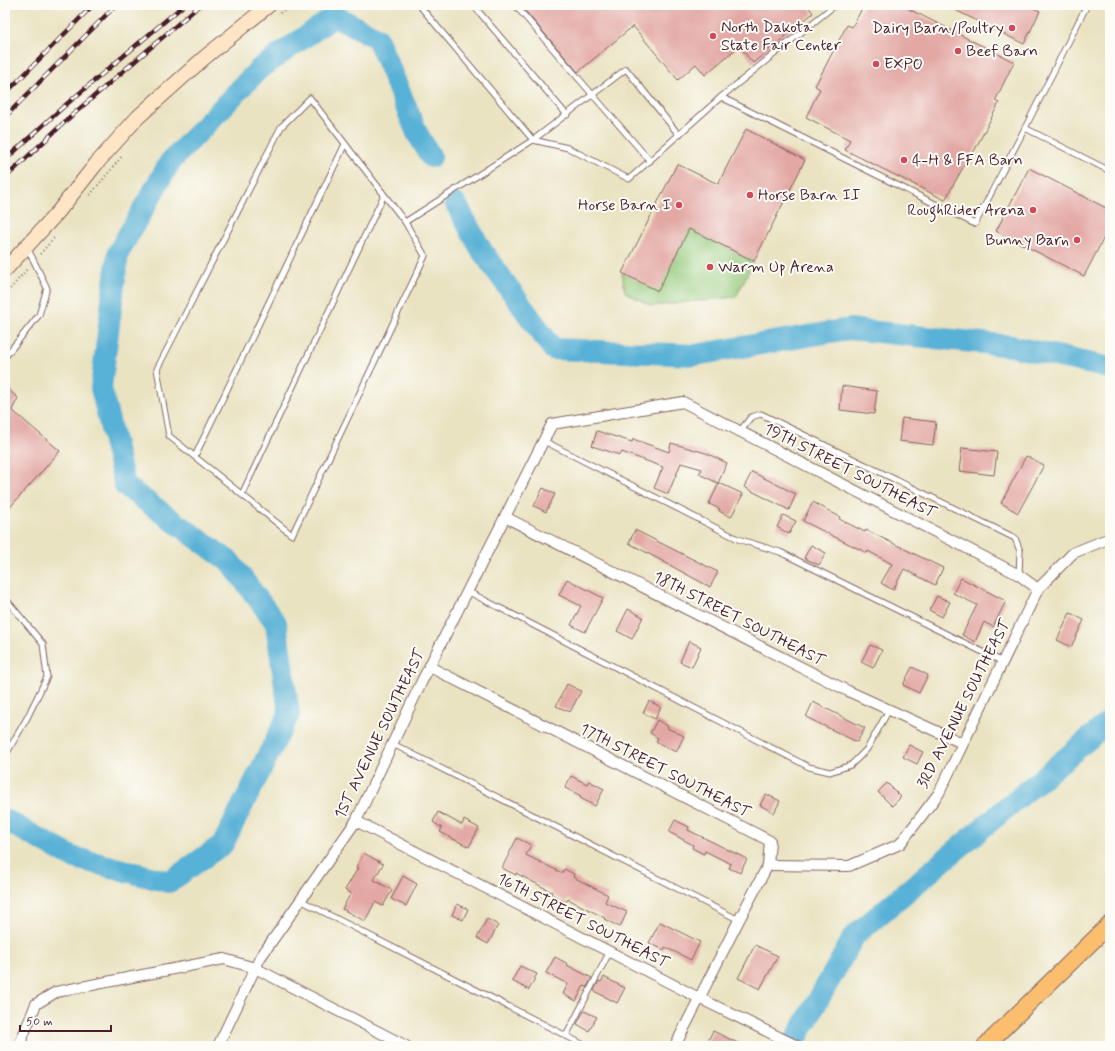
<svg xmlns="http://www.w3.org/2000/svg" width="1115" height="1051" font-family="Mynerve,sans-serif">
	<rect width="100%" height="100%" fill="#fdfcf7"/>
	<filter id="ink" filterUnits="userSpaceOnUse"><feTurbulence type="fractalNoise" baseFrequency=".025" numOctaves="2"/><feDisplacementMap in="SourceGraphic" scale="8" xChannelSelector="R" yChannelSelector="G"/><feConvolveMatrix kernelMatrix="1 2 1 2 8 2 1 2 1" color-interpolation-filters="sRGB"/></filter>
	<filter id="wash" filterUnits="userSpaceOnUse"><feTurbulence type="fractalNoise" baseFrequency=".012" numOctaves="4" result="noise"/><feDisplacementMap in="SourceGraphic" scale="16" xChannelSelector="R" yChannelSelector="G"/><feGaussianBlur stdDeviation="0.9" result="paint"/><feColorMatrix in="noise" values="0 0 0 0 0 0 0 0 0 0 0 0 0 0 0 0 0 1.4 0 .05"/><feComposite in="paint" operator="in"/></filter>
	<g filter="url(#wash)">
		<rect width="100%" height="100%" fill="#eae3c2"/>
		<!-- green -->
		<path fill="#94ca7d" stroke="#6f7454" d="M689,228L754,261L736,297L651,306L625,292L622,273Z"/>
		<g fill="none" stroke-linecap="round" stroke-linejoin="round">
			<!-- river -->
			<g stroke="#59b1d6" stroke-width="22">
				<path d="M456,204L482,251L553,349L695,355L849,329L1011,346L1110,368"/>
				<path d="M5,820L72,857L169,882L223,844L289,714L276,623L230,562L125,486L101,388L118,253L170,162L259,69L335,16L377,38L417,133L431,157"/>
				<path d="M792,1046L855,935L1110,721"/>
			</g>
		</g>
		<g id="blocks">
			<!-- building -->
			<g fill="#e3a8a4">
				<path d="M520,5H807L813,13L753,63L739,46L705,75L696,64L678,80L633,26L578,72Z"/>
				<path d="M864,5H901L1014,62L995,101L999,103L968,163L966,162L945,200L845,150L850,140L806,117L820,89L815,86L847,25L852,27Z"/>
				<path d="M945,5H1027L1040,11L1024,44Z"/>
				<path d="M746,129L805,160L754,261L689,229L658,291L622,273L677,164L718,184Z"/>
				<path d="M1029,168L1110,210V226L1084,276L996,231Z"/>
				<path d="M5,386L18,398L12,410L60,451L5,513Z"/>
				<path d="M842,386L877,391L874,414L840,410Z"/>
				<path d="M902,418L936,422L933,445L899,441Z"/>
				<path d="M597,431L632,442L633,439L669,452L671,443L706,453L727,463L718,483L699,474L702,469L681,463L668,494L654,488L663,467L622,452L620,455L592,446Z"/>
				<path d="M962,448L997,452L994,475L959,471Z"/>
				<path d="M1026,456L1044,465L1018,513L1001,503Z"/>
				<path d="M752,472L796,494L789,510L744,487Z"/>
				<path d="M719,483L743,494L731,517L719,511L720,509L709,504Z"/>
				<path d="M543,488L555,494L546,512L534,506Z"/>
				<path d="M813,502L840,517L839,519L865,532L866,530L943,568L935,585L904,569L893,590L881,583L892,564L868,551L867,553L803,521Z"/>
				<path d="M783,515L796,521L789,534L777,527Z"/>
				<path d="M635,530L718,572L710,587L629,543Z"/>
				<path d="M811,545L826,553L819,565L804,558Z"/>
				<path d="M961,578L1006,601L993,627L984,622L975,642L962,635L977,605L953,593Z"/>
				<path d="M567,579L603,598L585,632L571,625L581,606L559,595Z"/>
				<path d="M937,596L950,602L942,617L929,610Z"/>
				<path d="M628,609L643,617L632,639L617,631Z"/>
				<path d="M1070,613L1084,620L1071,647L1057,640Z"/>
				<path d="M689,641L701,647L692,667L680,662Z"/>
				<path d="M870,645L882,650L873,668L861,662Z"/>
				<path d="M912,667L928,675L919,693L903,685Z"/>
				<path d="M567,684L581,691L570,712L556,706Z"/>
				<path d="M649,701L661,707L655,719L643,713Z"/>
				<path d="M813,702L865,728L857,742L806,717Z"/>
				<path d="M657,720L668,726L667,728L684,736L676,752L656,742L658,738L650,733Z"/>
				<path d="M909,745L923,752L917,764L903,757Z"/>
				<path d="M571,776L587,784L589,781L604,789L595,806L580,798L581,796L565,788Z"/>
				<path d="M887,783L901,797L892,806L878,792Z"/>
				<path d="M766,794L780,801L774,813L760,805Z"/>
				<path d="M438,812L462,825L464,820L479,828L469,847L440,832L442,828L433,822Z"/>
				<path d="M675,820L689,827L688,830L747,859L740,873L729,868L731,864L705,851L704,854L692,848L693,845L669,832Z"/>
				<path d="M517,838L531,845L526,855L562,873L564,869L574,874L573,877L608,895L605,902L627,912L620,927L604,919L605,918L568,899L566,902L551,894L552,892L516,873V875L502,868Z"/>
				<path d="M364,853L383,864L374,880L392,890L383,906L375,902L365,921L342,909L351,893L345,890L358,868L356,867Z"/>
				<path d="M403,876L417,884L406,906L391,899Z"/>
				<path d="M457,904L468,909L463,920L452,915Z"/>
				<path d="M487,919L498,925L488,944L477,938Z"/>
				<path d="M660,922L700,942L691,960L665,947L664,950L649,943Z"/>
				<path d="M755,945L778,956L760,989L738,978Z"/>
				<path d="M555,957L568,964L567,965L592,978L587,987L584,986L576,1001L563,994L568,984L546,973Z"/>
				<path d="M520,966L537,974L529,990L512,981Z"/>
				<path d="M604,977L625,988L617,1003L594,991L599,981L601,982Z"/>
				<path d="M584,1011L597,1017L589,1031L577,1024Z"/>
				<path d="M713,1031L744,1046H705Z"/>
			</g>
		</g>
	</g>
	<g filter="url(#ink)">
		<use href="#blocks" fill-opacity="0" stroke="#826460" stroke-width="1"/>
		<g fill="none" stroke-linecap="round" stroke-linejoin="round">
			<!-- lane casing -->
			<g stroke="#826460" stroke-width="7">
				<g id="lane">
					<path d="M419,5L533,140L568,148L629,179L721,97"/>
					<path d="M473,5L567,115"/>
					<path d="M515,5L650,161"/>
					<path d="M835,5L721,97L975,224L1025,128"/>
					<path d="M1087,5L1025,128L1110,171"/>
					<path d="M405,222L425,256L292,535L169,436L157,369L281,127L310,98L405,222L533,140L626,69L679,135"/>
					<path d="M5,357L39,315L47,288L27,247"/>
					<path d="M740,431L751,417L761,414L1015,538L1020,551L1019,575"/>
					<path d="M544,441L738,539L780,552L1003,662"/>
					<path d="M195,456L345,144"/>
					<path d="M242,494L384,195"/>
					<path d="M467,591L809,767L830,772L851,765L867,749L889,710"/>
					<path d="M5,598L43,644L47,677L27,718L5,756"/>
					<path d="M393,744L739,920"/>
					<path d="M300,900L586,1046"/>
					<path d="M566,1036L610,951"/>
				</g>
			</g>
			<!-- street casing -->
			<g stroke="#826460" stroke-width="12">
				<g id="street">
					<path d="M505,517L848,691L962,743"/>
					<path d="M430,667L770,841L768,865L739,920L675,1046"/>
					<path d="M356,821L699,998L797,1046"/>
					<path d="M768,865L849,866L900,844L939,793L1038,589L1073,553L1110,538"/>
					<path d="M19,1046L36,1004L56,992L224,959L255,968L406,1046"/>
					<path d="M218,1046L260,958L356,821L421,683L552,424L683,402L1019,575L1038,589"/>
				</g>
			</g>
			<!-- secondary casing -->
			<g stroke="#826460" stroke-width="16">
				<path id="secondary" d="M5,270L58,212L96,164L138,117L204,58L269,5"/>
			</g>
			<!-- primary casing -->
			<g stroke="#826460" stroke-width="18">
				<path id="primary" d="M985,1046L1110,924"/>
			</g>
			<!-- path -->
			<g stroke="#826460" stroke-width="2" stroke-dasharray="1 3" stroke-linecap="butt">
				<path d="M280,13L292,5"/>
				<path d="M90,195L123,155"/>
				<path d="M40,254L54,238"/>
				<path d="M5,295L28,268"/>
			</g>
			<!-- lane -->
			<use href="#lane" stroke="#fff" stroke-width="5"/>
			<!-- street -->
			<use href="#street" stroke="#fff" stroke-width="10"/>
			<!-- secondary -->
			<use href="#secondary" stroke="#fde5c5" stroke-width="14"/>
			<!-- primary -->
			<use href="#primary" stroke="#fbbd6e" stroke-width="16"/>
			<!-- rail casing -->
			<g stroke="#4a1f2b" stroke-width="4.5">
				<g id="rail">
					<path d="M5,94L93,5"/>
					<path d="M5,117L116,5"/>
					<path d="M5,160L62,108L184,5"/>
					<path d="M5,178L70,117L200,5"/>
				</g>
			</g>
			<!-- rail -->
			<use href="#rail" stroke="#fdfcf7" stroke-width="3" stroke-dasharray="9" stroke-linecap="butt"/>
		</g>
	</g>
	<!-- markers -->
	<g fill="#d1495b" stroke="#fdfcf7" stroke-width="1.5">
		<circle cx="1012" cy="28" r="4"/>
		<circle cx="713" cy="36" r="4"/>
		<circle cx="958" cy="51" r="4"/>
		<circle cx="876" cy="64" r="4"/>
		<circle cx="904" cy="160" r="4"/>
		<circle cx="750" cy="195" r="4"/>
		<circle cx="679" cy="205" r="4"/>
		<circle cx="1033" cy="210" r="4"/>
		<circle cx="1077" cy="240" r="4"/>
		<circle cx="710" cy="267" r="4"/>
	</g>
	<g text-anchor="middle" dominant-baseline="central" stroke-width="4" stroke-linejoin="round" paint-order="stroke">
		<!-- poi labels -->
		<g font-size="16" fill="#4a1f2b" stroke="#fdfcf7" text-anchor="start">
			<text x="721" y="27">North Dakota<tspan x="721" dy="18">State Fair Center</tspan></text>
			<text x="1004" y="28" text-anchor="end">Dairy Barn/Poultry</text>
			<text x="966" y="51">Beef Barn</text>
			<text x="884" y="64">EXPO</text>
			<text x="912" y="160">4-H &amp; FFA Barn</text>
			<text x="758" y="195">Horse Barn II</text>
			<text x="671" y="205" text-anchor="end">Horse Barn I</text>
			<text x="1025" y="210" text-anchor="end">RoughRider Arena</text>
			<text x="1069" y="240" text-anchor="end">Bunny Barn</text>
			<text x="718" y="267">Warm Up Arena</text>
		</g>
		<!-- street labels -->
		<g font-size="16" fill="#4a1f2b" stroke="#fdfcf7">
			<text transform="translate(850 471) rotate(27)">19TH STREET SOUTHEAST</text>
			<text transform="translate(739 619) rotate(27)">18TH STREET SOUTHEAST</text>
			<text transform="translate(964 704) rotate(-63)">3RD AVENUE SOUTHEAST</text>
			<text transform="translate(380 734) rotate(-64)">1ST AVENUE SOUTHEAST</text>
			<text transform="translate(665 771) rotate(27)">17TH STREET SOUTHEAST</text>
			<text transform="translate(583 921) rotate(27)">16TH STREET SOUTHEAST</text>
		</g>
	</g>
	<!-- margin -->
	<rect width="1115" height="1051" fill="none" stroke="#fdfcf7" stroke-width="20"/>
	<!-- scale -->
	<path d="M20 1025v6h91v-6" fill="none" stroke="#4a1f2b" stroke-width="2"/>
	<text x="26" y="1025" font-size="12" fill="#4a1f2b" stroke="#fdfcf7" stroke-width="3" paint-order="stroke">50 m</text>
</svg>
